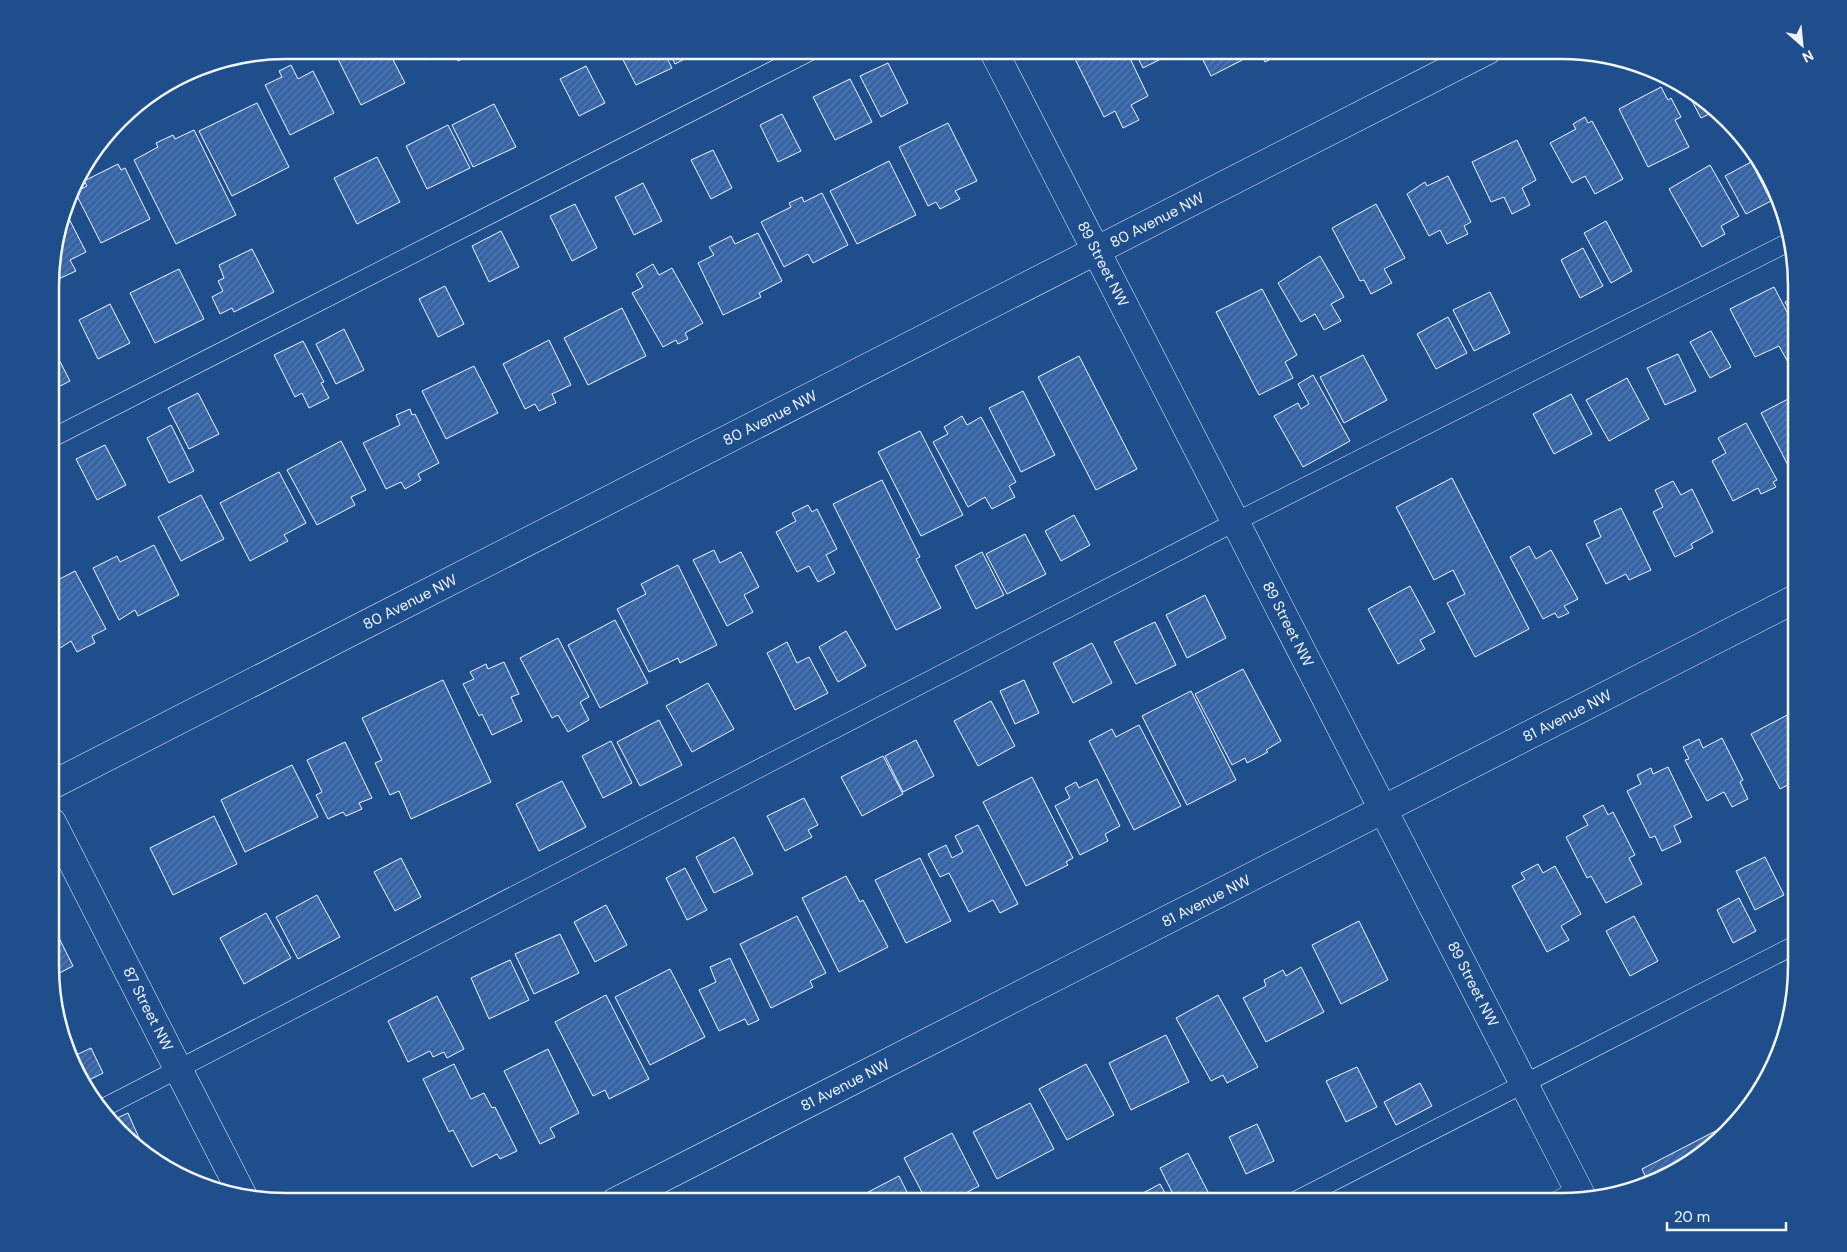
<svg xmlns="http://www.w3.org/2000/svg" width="1847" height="1252" font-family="'DM Sans',sans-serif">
	<defs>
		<pattern id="building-hatch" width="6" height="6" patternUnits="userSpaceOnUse" patternTransform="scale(1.25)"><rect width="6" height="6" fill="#3563a3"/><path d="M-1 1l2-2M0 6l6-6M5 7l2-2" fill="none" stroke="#537ab1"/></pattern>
	</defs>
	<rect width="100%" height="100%" fill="#1f4e8c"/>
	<!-- building -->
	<g fill="url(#building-hatch)" stroke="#f2f6ff">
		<path d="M355,50H388L405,83L361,105L338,59Z"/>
		<path d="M421,50H447L426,60Z"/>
		<path d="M453,50H470L472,54L458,61Z"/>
		<path d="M618,50H663L672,68L636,85Z"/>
		<path d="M668,50H702L675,64Z"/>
		<path d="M1088,50H1092L1096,58L1110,50H1126L1148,96L1131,105L1139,120L1123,128L1115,111L1104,117L1074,57Z"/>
		<path d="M1134,50H1179L1143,68Z"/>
		<path d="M1198,50H1252L1254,54L1211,76Z"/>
		<path d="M1259,50H1289L1265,62Z"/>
		<path d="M888,63L908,103L881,117L860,76Z"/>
		<path d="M291,65L298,79L313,71L334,113L290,135L265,85L282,77L279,71Z"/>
		<path d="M586,66L605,103L579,116L560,79Z"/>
		<path d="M850,79L872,122L835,140L813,97Z"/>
		<path d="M1661,87L1668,100L1671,98L1681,117L1675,120L1689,147L1648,167L1619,109Z"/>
		<path d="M1685,88L1705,99L1715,111L1701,118Z"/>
		<path d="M257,103L289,167L232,196L199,131Z"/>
		<path d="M494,104L516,147L473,167L452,125Z"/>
		<path d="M782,114L801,151L778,162L760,125Z"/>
		<path d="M1585,117L1588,123L1592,121L1623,179L1595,194L1585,176L1572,183L1550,143L1576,129L1573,124Z"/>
		<path d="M948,123L977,181L955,191L960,199L940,209L936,202L928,206L899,147Z"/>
		<path d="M448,125L470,168L427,189L406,146Z"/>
		<path d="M194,130L236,215L176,244L134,160L158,147L156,143L173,135L175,139Z"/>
		<path d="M1517,140L1536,180L1522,188L1530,205L1512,214L1504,197L1491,202L1472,162Z"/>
		<path d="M713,150L732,188L711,199L691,160Z"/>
		<path d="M377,157L400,202L357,224L334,178Z"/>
		<path d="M889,161L916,215L857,244L830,191Z"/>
		<path d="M1751,162L1771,201L1746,214L1725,176Z"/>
		<path d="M118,164L121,170L125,168L150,219L101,243L75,192L87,186L84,181Z"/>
		<path d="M1710,165L1739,216L1721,226L1725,234L1702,247L1669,189Z"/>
		<path d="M1448,176L1471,222L1464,226L1468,234L1447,244L1440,230L1429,236L1407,194L1425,182L1427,186Z"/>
		<path d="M643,183L662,221L634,235L615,197Z"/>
		<path d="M822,193L848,245L813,263L808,254L784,267L761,222L791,207L789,203L802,197L804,202Z"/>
		<path d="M575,204L597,248L572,261L550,216Z"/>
		<path d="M1376,204L1405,258L1384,269L1392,283L1371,294L1364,280L1360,281L1332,228Z"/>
		<path d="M65,211L86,252L70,260L76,271L54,281L52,255Z"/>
		<path d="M1606,221L1632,271L1611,283L1584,233Z"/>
		<path d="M501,231L519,267L489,282L472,246Z"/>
		<path d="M758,233L782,281L759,293L761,297L723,315L698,263L714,255L709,247L731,236L735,244Z"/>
		<path d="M1583,248L1603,286L1580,298L1561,260Z"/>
		<path d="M252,249L274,292L234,312L232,308L220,314L212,297L223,291L218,281L224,278L219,265Z"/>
		<path d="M1320,256L1344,297L1331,304L1341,321L1324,330L1315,314L1301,322L1278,283Z"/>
		<path d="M653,264L659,275L672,268L703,323L685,333L688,339L678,344L676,340L663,347L632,293L643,287L636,274Z"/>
		<path d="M179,269L204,319L155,343L130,293Z"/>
		<path d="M445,286L464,324L438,337L419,299Z"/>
		<path d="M1774,287L1797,331L1794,337L1797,341V360L1789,364L1779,346L1755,357L1730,309Z"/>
		<path d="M1262,289L1297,355L1285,362L1293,378L1259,395L1216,312Z"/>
		<path d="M1490,292L1510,333L1474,351L1453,310Z"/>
		<path d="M1797,296V325L1785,302Z"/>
		<path d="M110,304L130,343L98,359L79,320Z"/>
		<path d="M622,308L646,356L588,385L564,338Z"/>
		<path d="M1448,317L1467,353L1436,369L1417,334Z"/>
		<path d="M344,329L364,370L336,384L316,344Z"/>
		<path d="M1711,331L1731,367L1710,378L1690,342Z"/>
		<path d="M549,340L571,385L552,394L556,403L539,411L535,404L525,409L503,364Z"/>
		<path d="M303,341L324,382L321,383L329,398L309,408L302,393L295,397L274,355Z"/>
		<path d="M52,346L70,381L52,390Z"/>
		<path d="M1678,354L1696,391L1665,405L1647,368Z"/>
		<path d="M1363,355L1387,400L1344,423L1320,377Z"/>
		<path d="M1079,356L1137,469L1096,490L1038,377Z"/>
		<path d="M474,366L498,413L446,439L422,391Z"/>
		<path d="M1313,375L1350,441L1303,467L1274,416L1298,403L1301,409L1309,404L1298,384Z"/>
		<path d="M1627,378L1649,419L1609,441L1586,400Z"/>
		<path d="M1797,383V476L1794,477L1761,413L1792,397L1787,387Z"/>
		<path d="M1023,391L1055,455L1021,472L989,408Z"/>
		<path d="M198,393L219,434L189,449L168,408Z"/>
		<path d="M1571,394L1592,434L1554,454L1533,414Z"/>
		<path d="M410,409L412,415L415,414L439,463L418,474L421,480L405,489L401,482L386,489L363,443L400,425L396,415Z"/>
		<path d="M962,416L967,425L981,417L1016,482L1009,486L1015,497L992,509L985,497L968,507L933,442L948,434L944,427Z"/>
		<path d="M1746,423L1777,480L1773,482L1776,487L1761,494L1758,488L1733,501L1712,461L1726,453L1718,438Z"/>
		<path d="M171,425L194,471L169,483L147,438Z"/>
		<path d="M920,431L963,515L921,536L878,452Z"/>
		<path d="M341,441L366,490L351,497L355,505L317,525L287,470Z"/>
		<path d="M105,445L126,485L97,500L76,459Z"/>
		<path d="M279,472L306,523L284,535L288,541L250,561L220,503Z"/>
		<path d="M1452,478L1529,629L1475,657L1447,603L1465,594L1453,570L1434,580L1396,507Z"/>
		<path d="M882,480L920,557L916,559L941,608L896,630L833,504Z"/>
		<path d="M1673,481L1681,495L1692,489L1713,532L1691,544L1693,548L1675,557L1653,512L1663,507L1655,490Z"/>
		<path d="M201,495L224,539L181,561L158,517Z"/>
		<path d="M808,505L812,512L817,509L837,549L826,555L835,573L818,582L809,566L797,572L776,532L796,521L792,513Z"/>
		<path d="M1621,508L1651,570L1629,580L1626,574L1606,584L1586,544L1601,537L1594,521Z"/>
		<path d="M1074,515L1090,545L1061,561L1045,531Z"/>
		<path d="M1025,534L1046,574L1007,594L986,554Z"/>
		<path d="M154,545L179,595L138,616L135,610L119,620L93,568L117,556L120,562Z"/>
		<path d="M1529,546L1536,559L1551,550L1578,599L1564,606L1569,613L1558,618L1555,613L1543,619L1510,557Z"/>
		<path d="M714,550L720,563L741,552L759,587L744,595L753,612L727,626L693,560Z"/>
		<path d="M982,552L1004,595L976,609L955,566Z"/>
		<path d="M678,565L717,645L680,663L678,658L649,672L617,609L646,594L641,584Z"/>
		<path d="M75,571L106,629L92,636L95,643L77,652L71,641L60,648L52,633V583Z"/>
		<path d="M1410,586L1435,632L1420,640L1425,649L1398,664L1368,609Z"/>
		<path d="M1205,595L1226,638L1187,658L1166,615Z"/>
		<path d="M615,620L648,683L600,708L568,645Z"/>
		<path d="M1155,622L1176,665L1136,684L1114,642Z"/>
		<path d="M846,631L866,666L838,682L819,647Z"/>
		<path d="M558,638L589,697L580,702L589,720L568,732L558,715L552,718L520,658Z"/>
		<path d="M787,642L797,663L809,657L828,693L795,710L767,653Z"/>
		<path d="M1092,643L1112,683L1073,703L1053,663Z"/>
		<path d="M504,662L519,694L511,697L522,721L492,735L482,714L479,716L463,684L474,679L470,672L486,664L488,669Z"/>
		<path d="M1243,669L1281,741L1266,750L1268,752L1247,763L1245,758L1232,765L1195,694Z"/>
		<path d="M443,680L491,782L411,819L399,791L390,795L375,763L382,760L362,718Z"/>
		<path d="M1024,680L1039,713L1015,724L1000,691Z"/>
		<path d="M708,683L734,729L692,752L666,706Z"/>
		<path d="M1191,691L1236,780L1187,805L1142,716Z"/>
		<path d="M991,701L1015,746L978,766L954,721Z"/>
		<path d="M1793,712L1797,719V780L1780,789L1751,734Z"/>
		<path d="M659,720L682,765L640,786L617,742Z"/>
		<path d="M1139,725L1181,806L1134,830L1089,741L1112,729L1116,737Z"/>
		<path d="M1722,738L1743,780L1740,782L1748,799L1732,807L1724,792L1707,801L1685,760L1689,759L1683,747L1699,739L1703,748Z"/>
		<path d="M916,740L934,776L903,792L885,756Z"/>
		<path d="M611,741L632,783L603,798L582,756Z"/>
		<path d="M345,742L372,798L359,803L362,809L346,816L343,812L328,819L316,795L322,792L307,760Z"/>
		<path d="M883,756L903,794L862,816L841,777Z"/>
		<path d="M292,765L318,817L245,852L221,800Z"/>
		<path d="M1668,767L1692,817L1674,826L1681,842L1662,851L1655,836L1650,838L1627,791L1641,784L1637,775L1651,768L1653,774Z"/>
		<path d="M1032,777L1073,858L1066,862L1068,865L1026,886L983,802Z"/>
		<path d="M1097,779L1120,826L1105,834L1108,841L1080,855L1055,806L1070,798L1065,788L1076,782L1079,788Z"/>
		<path d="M562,781L586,827L539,851L516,804Z"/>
		<path d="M804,798L818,825L808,830L812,837L785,851L767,816Z"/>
		<path d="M1603,805L1608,815L1613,812L1635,855L1629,858L1642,884L1606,903L1591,876L1587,878L1566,837L1588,825L1583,816Z"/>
		<path d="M214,816L237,864L173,895L150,848Z"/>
		<path d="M978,825L1018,904L1000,913L993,900L969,912L949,873L940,877L928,854L946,845L952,858L963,852L955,836Z"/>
		<path d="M734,837L753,874L714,893L696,857Z"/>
		<path d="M1765,857L1784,895L1755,910L1736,871Z"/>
		<path d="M401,858L421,897L395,911L374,872Z"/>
		<path d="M920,858L951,921L906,943L875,880Z"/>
		<path d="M1538,864L1543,873L1555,866L1581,914L1561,926L1569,940L1547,952L1512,886L1525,879L1521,873Z"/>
		<path d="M685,868L707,910L687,920L666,878Z"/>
		<path d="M846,876L860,902L863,900L888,947L839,972L802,898Z"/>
		<path d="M317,895L340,937L298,959L276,917Z"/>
		<path d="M1739,898L1756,931L1733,943L1717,910Z"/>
		<path d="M606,905L627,945L595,962L574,922Z"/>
		<path d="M266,913L291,958L244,984L220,938Z"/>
		<path d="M797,916L826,973L810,981L813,987L771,1008L740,944Z"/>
		<path d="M1634,916L1658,961L1630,976L1606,931Z"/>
		<path d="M1359,921L1388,980L1341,1004L1312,945Z"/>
		<path d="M52,924L73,966L52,977Z"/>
		<path d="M560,934L579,973L534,994L515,954Z"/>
		<path d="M730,958L759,1020L748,1025L745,1019L719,1031L699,990L716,982L710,967Z"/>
		<path d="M510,960L529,1000L489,1019L471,978Z"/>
		<path d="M1301,967L1324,1012L1266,1042L1243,998L1266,986L1264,980L1283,970L1286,976Z"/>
		<path d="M670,969L705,1037L650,1065L615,997Z"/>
		<path d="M606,995L649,1079L609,1099L605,1090L593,1096L555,1022Z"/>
		<path d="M1218,995L1258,1067L1227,1083L1223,1075L1211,1081L1176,1018Z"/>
		<path d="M437,996L464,1049L447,1058L444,1052L433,1057L430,1051L408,1062L388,1021Z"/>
		<path d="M1166,1035L1189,1082L1131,1110L1109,1063Z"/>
		<path d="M91,1048L103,1073L81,1084L72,1057Z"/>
		<path d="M548,1049L579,1113L550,1128L555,1137L540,1144L504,1071Z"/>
		<path d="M454,1064L471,1099L484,1093L492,1108L495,1107L517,1151L500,1159L497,1154L472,1167L453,1130L449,1132L423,1079Z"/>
		<path d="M1086,1064L1114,1115L1067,1140L1039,1089Z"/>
		<path d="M1357,1067L1377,1107L1346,1122L1326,1081Z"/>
		<path d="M1420,1083L1432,1106L1396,1125L1384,1102Z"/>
		<path d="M1030,1103L1054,1149L997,1179L973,1132Z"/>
		<path d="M128,1113L147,1156L113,1120Z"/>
		<path d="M1733,1122L1666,1178L1648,1182L1642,1169Z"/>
		<path d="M1257,1124L1274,1161L1246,1174L1229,1137Z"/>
		<path d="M952,1133L979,1186L949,1202H927L904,1158Z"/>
		<path d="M1188,1153L1209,1194L1194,1202H1177L1160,1168Z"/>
		<path d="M899,1176L912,1202H849Z"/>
		<path d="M1160,1184L1170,1202H1126Z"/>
	</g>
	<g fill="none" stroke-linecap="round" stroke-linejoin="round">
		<!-- lane casing -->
		<g stroke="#f2f6ff" stroke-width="19">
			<g id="lane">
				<path d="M52,438L813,50"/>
				<path d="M103,1108L1235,522L1789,242"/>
				<path d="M1293,1202L1797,944"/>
				<path d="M1554,1202L1578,1189"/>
			</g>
		</g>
		<!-- street casing -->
		<g stroke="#f2f6ff" stroke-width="29">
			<g id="street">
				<path d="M52,785L1488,50"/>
				<path d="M52,822L243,1196"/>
				<path d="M615,1202L1797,598"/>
			</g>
		</g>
		<!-- secondary casing -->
		<g stroke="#f2f6ff" stroke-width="29">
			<path id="secondary" d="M993,50L1582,1197"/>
		</g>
		<!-- lane -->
		<use href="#lane" stroke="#1f4e8c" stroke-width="18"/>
		<!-- street -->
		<use href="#street" stroke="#1f4e8c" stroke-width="28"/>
		<!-- secondary -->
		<use href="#secondary" stroke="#1f4e8c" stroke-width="28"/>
	</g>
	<g text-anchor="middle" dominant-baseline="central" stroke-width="4" stroke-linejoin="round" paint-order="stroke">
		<!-- street labels -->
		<g font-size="15" fill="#f2f6ff" stroke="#1f4e8c">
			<text transform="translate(1157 220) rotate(-27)">80 Avenue NW</text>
			<text transform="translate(1103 264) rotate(63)">89 Street NW</text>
			<text transform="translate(770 418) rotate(-27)">80 Avenue NW</text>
			<text transform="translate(410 602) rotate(-27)">80 Avenue NW</text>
			<text transform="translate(1288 624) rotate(63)">89 Street NW</text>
			<text transform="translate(1567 716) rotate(-27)">81 Avenue NW</text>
			<text transform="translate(1206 901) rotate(-27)">81 Avenue NW</text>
			<text transform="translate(1473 984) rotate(63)">89 Street NW</text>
			<text transform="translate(148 1009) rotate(63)">87 Street NW</text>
			<text transform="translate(845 1085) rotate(-27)">81 Avenue NW</text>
		</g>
	</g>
	<!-- crop -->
	<path d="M0 0H1847V1252H0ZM286 59H1561A227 227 0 0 1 1788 286V966A227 227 0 0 1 1561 1193H286A227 227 0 0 1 59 966V286A227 227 0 0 1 286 59Z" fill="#1f4e8c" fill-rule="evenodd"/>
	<path fill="none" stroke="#f2f6ff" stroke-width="2.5" d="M286 59H1561A227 227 0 0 1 1788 286V966A227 227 0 0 1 1561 1193H286A227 227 0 0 1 59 966V286A227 227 0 0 1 286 59Z"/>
	<!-- north arrow -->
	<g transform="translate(1802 45) rotate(153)" stroke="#1f4e8c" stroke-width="4" paint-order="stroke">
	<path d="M0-4L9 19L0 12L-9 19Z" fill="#f2f6ff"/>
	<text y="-8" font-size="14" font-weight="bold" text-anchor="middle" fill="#f2f6ff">N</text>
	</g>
	<!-- scale -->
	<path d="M1667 1222v8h119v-8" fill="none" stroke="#f2f6ff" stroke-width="2.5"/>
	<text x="1674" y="1222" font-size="15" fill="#f2f6ff" stroke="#1f4e8c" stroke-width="4" paint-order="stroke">20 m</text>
</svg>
